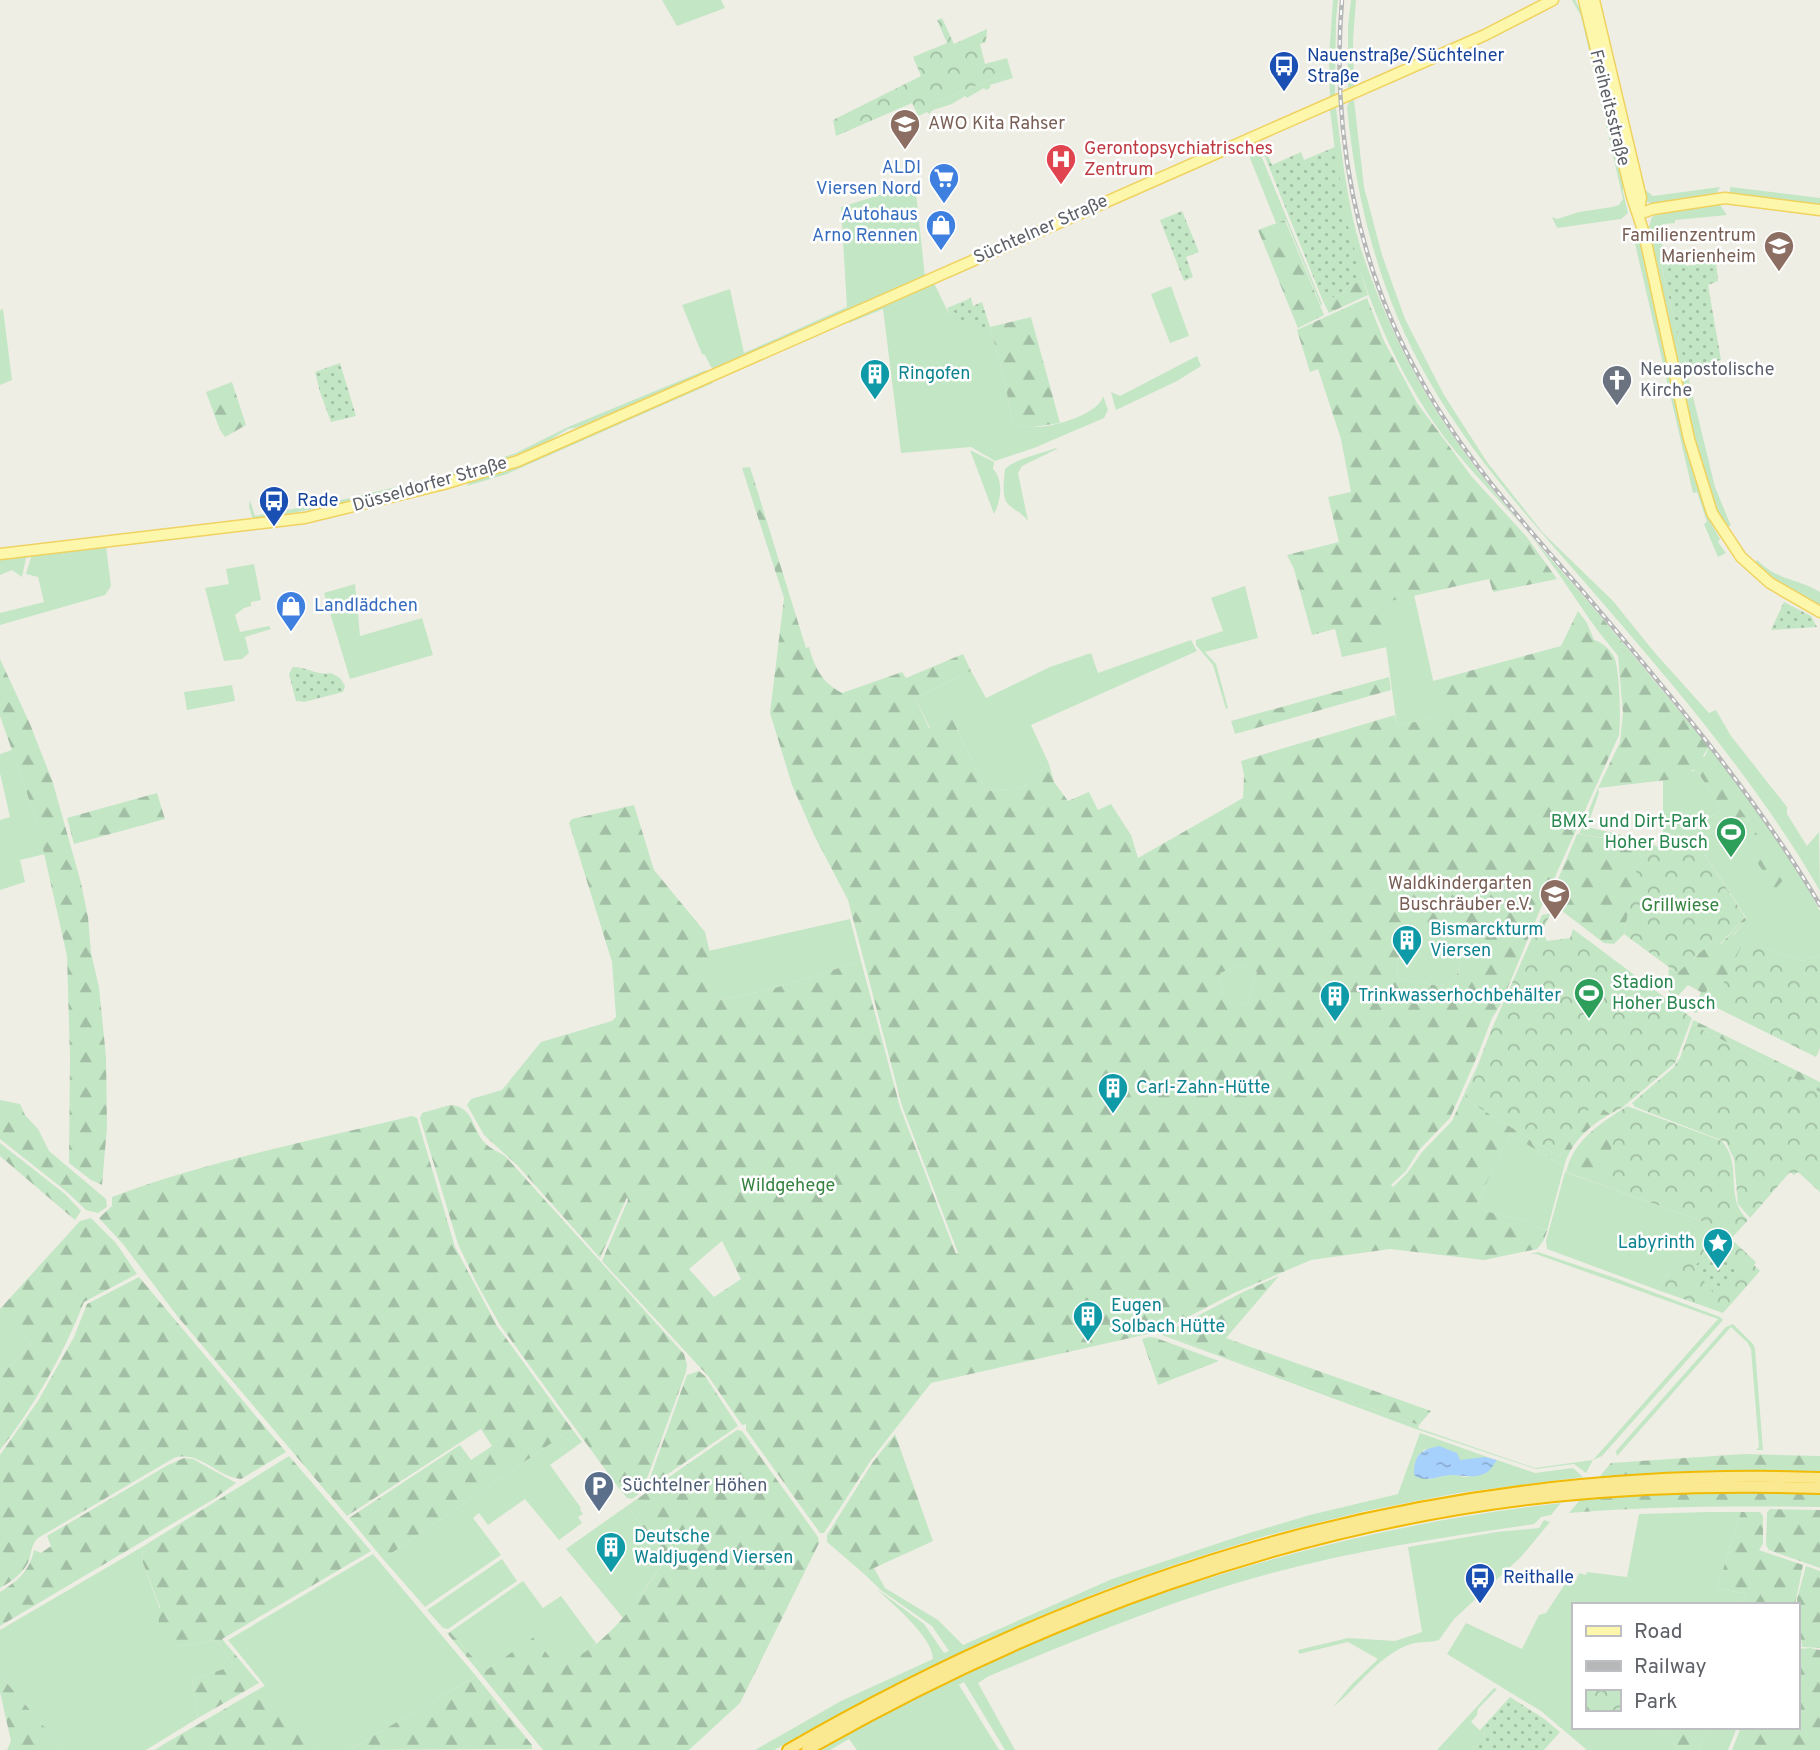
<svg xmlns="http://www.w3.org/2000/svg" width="1820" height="1750" font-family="Overpass,sans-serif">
	<defs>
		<pattern id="forest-firs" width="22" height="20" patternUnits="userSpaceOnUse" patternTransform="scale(1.75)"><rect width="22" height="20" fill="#c3e6c5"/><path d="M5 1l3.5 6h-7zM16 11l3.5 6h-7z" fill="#a2bea4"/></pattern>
		<pattern id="park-crowns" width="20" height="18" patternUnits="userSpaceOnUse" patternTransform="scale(1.75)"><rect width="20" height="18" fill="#c3e6c5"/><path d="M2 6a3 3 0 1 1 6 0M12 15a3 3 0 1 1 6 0" fill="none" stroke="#a2bea4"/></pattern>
		<pattern id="garden-dots" width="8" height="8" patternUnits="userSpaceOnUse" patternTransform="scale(1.75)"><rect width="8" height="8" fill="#c3e6c5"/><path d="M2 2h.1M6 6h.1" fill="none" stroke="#a2bea4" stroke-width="1.8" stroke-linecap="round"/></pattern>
		<pattern id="water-ripples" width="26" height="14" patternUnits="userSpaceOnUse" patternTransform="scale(1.75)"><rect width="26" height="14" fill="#a7d1fd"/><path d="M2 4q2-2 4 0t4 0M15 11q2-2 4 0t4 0" fill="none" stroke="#8badd1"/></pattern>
	</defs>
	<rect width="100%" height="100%" fill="#efeee5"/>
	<!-- grass -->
	<g fill="#c3e6c5">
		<path d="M662,0H721L725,8L677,26Z"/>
		<path d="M1333,0H1338L1336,19L1335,95L1330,97L1329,57Z"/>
		<path d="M1351,0H1356L1353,40L1354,86L1348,88V26Z"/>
		<path d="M1572,0H1575L1583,14L1623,176V192L1628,213L1621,219L1557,228L1552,217L1557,219L1579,212L1612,207L1619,205L1623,199L1581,16Z"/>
		<path d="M1012,75L1013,78L990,85V88L986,90L984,88L967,98L965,96L952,104L933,110L929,114L927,112L918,116L916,111L989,80Z"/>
		<path d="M1354,100L1364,187L1382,255L1405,319L1444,395L1487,462L1543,533L1613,601L1655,653L1709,713L1716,710L1731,736L1787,807V814L1807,846L1819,832L1820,891C1761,789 1684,697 1607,608C1544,534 1476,464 1428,379C1380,295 1356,202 1347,107L1349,102Z"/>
		<path d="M1336,108C1342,155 1347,203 1361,249C1383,316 1415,381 1455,439C1499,503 1553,560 1603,619L1598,631C1575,599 1554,565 1530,535C1496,495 1459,461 1430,417C1391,358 1363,290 1346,221C1338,185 1335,147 1330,110Z"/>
		<path d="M1256,143L1322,304L1321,306L1286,220L1276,223L1246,148Z"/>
		<path d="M915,184L925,277L717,370L711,367L705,355L702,354L682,305L730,289L744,353L847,307L841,207Z"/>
		<path d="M1720,187L1715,196L1654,204L1647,202L1642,196L1644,189L1653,196Z"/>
		<path d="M1730,187L1820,198V206L1730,194Z"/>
		<path d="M1720,205L1727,215L1675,220V223L1664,224L1659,232L1667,263L1661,265L1715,487L1731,526H1724L1714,507L1697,456L1663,305L1660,276L1649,227L1652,217L1661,212Z"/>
		<path d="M1633,235H1638L1697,485L1710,521L1720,539L1718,542L1726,553L1718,557L1704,524L1707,522L1697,492L1693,493Z"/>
		<path d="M934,283L949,314L955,311L974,322L978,327H990L1004,378L1013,425C1024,426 1035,428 1047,426C1062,424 1100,412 1103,396L1108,410L1104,418L1034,448L995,461L971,447L901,453L883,309L849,323V319Z"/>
		<path d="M1171,286L1189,336L1170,343L1151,294Z"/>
		<path d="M3,309L12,380L0,385V310Z"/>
		<path d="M1197,356L1201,366L1177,381L1116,410L1111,392L1120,396Z"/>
		<path d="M706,370V373L587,426L568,429L542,445L465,473L463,470L516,453L568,427Z"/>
		<path d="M710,381L713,383L507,474L467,486L470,481Z"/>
		<path d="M1056,448L1057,449L1022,466L1018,473L1028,521C1021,512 1017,512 1009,505C1001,499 1004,479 1005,469C1013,460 1042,453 1056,448Z"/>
		<path d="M970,450L994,462L993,469C1004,480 1001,501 994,514Z"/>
		<path d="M460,471V474L336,505L253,520L249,507L250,500L255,516L351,498Z"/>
		<path d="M106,546L111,586L105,595L0,625V613L44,602L38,577L26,574L31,557L26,558L22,577L12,570L0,575V557Z"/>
		<path d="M1757,560C1778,581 1797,578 1820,592V608L1769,576L1754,564Z"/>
		<path d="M254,564L261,600L251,602V606L244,608L235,615L240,632L269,626L271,629L245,637L249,653L242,659L224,661L205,588L229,584L226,569Z"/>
		<path d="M355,584L360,636L422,618L433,655L350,679L324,593Z"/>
		<path d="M1245,586L1258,638L1205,652L1216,664L1228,708L1226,709L1213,665L1196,645V640L1223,631L1211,598Z"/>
		<path d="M1414,595L1441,716L1397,726L1380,603Z"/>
		<path d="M1191,640L1197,651L1031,725L1049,764L1023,788L986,791L952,718L930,728L915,698L971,671L986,698L1050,667L1091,653L1098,673Z"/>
		<path d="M232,685L235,701L187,710L184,692Z"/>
		<path d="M1709,747L1741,787L1796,867L1820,911V955L1801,961L1733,936L1747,919L1696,841L1639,857L1642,844L1579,834L1598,788L1599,793L1587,827L1643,840L1658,847L1663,838V780C1675,779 1688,770 1697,771L1722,809L1694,828L1696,841L1730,822L1775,888L1748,820L1701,757L1705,756Z"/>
		<path d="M12,750L37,822L45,854L20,860L25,882L0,890V820L10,817L0,773V754Z"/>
		<path d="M850,919L861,961L775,988L721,1000L708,951Z"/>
		<path d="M1447,924C1478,937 1464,955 1455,979L1440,986L1398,979L1397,960L1405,948H1422L1433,928Z"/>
		<path d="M1239,966L1257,972L1247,1005L1223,997L1220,973Z"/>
		<path d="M1510,1134L1564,1167L1547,1231L1525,1221L1485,1211L1479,1206L1478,1201Z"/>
		<path d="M1565,1172L1710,1224L1655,1289L1547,1249L1546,1241Z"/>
		<path d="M1538,1252L1615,1278L1720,1317L1723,1320L1602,1456L1593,1460L1586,1473L1574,1464L1536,1469L1416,1429L1162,1335L1165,1333L1200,1348L1419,1425L1418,1428L1535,1468L1593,1460L1718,1319L1536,1254H1530Z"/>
		<path d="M7,1314L31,1344L5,1371L0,1367V1322Z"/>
		<path d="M1733,1324L1753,1344L1755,1349L1763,1450H1756L1759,1447L1751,1349L1747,1342L1731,1327L1617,1456L1616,1451L1726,1327Z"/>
		<path d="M572,1429L582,1442L550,1465L581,1508L580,1510L583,1514L578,1517L582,1523L559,1540L525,1499L488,1525L479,1513L473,1518L501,1555L425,1607L383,1559Z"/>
		<path d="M1420,1433L1493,1459L1460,1460L1439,1447L1423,1450L1428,1479L1454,1474L1464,1477L1486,1473L1497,1460L1535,1473L1573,1468L1583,1477L1458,1493L1365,1511L1265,1536L1185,1561L1107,1589L1029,1621L889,1688L774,1750H755L841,1701L933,1659C932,1636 893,1605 877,1589L924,1624L944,1653L949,1651L932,1626L882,1591L863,1573L874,1568L885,1588L938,1620L963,1645L1112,1579L1243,1535L1310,1515L1398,1494Z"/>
		<path d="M1561,1503L1551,1515L1541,1517L1534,1524C1445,1537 1355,1550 1268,1574C1172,1600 1081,1638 989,1676L978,1683L1015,1750H1005L964,1682L959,1685L999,1750H857L849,1739L830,1750H820C882,1716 948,1677 1013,1650C1188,1576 1373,1524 1561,1503Z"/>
		<path d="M627,1506L666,1559L624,1619L566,1549Z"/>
		<path d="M1708,1512H1741L1717,1589L1745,1593L1743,1605H1573V1727H1655L1681,1750H1587L1541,1711L1447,1654L1466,1623L1522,1649L1539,1615L1546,1613L1567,1581H1576L1579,1573L1586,1575L1587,1572L1627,1577L1639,1514Z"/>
		<path d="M1544,1520L1550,1522L1521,1557L1454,1619L1439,1640C1430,1643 1420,1641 1411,1644C1378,1655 1359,1687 1333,1707L1351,1685L1378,1659L1348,1642L1299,1654L1298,1650L1348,1638L1395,1641L1422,1632L1408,1547L1497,1532L1539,1528Z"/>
		<path d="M142,1547L143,1563L174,1647L217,1640L233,1666L192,1679L198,1718L146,1750H64L0,1675V1630Z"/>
		<path d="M373,1554L476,1676L349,1750H317L228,1640Z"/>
		<path d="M502,1559L517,1581L448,1629L443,1628L427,1610Z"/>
		<path d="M523,1581L543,1608L561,1596L596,1643L584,1655L558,1668L534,1638L485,1671L450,1632Z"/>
		<path d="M1494,1688L1497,1689L1478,1709L1477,1715L1471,1722L1485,1735L1472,1750H1437Z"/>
		<path d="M1709,1727H1737L1728,1750H1699Z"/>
	</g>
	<!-- forest -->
	<g fill="url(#forest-firs)" fill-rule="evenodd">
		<path d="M1285,220L1324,315L1298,328L1258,230Z"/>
		<path d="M1363,280L1368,295L1329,313L1323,301L1344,293L1347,286Z"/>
		<path d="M1367,298L1384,341L1417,403L1472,477L1526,536L1557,579L1493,592L1489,579L1381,603L1387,647L1342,657L1335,629L1312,635L1294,569L1287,555L1339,542L1328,497L1351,492L1341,439L1318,369L1310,372L1297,330Z"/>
		<path d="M1031,317L1060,423L1032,427L1013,425L1004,378L990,327Z"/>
		<path d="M232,382L246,425L225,437L220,430L206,392Z"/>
		<path d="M750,467L806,648L809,647C815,669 822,682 842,693L902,672L906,678L963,654L971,671L915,698L929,728L952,718L986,791L1023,788L1049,764L1054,782L1068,801L1089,792L1098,810L1111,804L1131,835L1138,858L1243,798L1244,775L1241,761L1395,715L1397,726L1440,716L1433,681L1561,646L1578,611L1587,623L1594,640C1602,642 1610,649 1614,657C1620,668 1621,721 1619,735L1540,910L1501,1004L1492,1018L1479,1052L1450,1118L1419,1150L1406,1171L1391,1185L1393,1187L1408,1172L1422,1152L1452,1121L1478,1064L1465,1099L1560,1157L1593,1101L1610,1114C1589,1126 1570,1143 1564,1167L1510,1134L1478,1201L1479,1206L1485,1211L1525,1221L1547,1231L1544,1240L1537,1249L1484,1260L1390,1249L1311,1260L1236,1292L1161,1331L931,1383L871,1460L824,1533H820L746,1430V1424L742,1425L708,1376L602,1261L628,1200L627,1197L600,1258L518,1166L484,1135L467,1105L471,1099L502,1090L541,1042L612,1021L616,1017L612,962L569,823L572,819L634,805L654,870L705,932L721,1000L775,988L861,961L900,1107L956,1254L958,1253L902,1106L848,900L814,835L792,785L770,713L784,598L742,468ZM1447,924C1478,937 1464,955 1455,979L1440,986L1398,979L1397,960L1405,948H1422L1433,928ZM1239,966L1257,972L1247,1005L1223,996L1220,973ZM722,1241L741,1279L714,1297L689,1269Z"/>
		<path d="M1603,619L1709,747L1702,757L1748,820L1785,878L1775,889L1730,822L1696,841L1693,829L1722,809L1697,771L1692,770L1687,778L1675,782V779L1598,788L1620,742L1623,713L1618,656L1598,631Z"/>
		<path d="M0,659L30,724L53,783L81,883L88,917L91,953L99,987L106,1057L107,1127L102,1185L91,1180L69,1163L70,1058L67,956L37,822L0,716Z"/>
		<path d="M1389,677L1391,690L1235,734L1231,721Z"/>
		<path d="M157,793L165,819L74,844L67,818Z"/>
		<path d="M1577,834L1642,844L1624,934L1614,944L1604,943L1549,901Z"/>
		<path d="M1745,917L1747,919L1733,935L1745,940L1719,993L1708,988L1697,1013L1693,1012L1701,992L1688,985L1675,999C1665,990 1668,981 1669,968L1677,973L1715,939L1721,944Z"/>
		<path d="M1693,1020L1820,1082V1092L1692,1024Z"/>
		<path d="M0,1100L20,1104L25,1115L38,1129L49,1151L106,1199L107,1207L98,1213L86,1210L67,1192L0,1139Z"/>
		<path d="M450,1105C474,1106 472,1131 486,1144C491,1149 499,1152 505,1156L684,1354L687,1365L686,1372L642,1492L632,1499L627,1498L618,1487L500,1325L477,1284L458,1244L420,1118L422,1113Z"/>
		<path d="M412,1116L417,1118L455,1247L497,1326L572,1429L383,1559L349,1518L460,1445L471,1460L492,1446L481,1429L347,1516L178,1317L123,1244L99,1218L112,1206V1197C207,1161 314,1140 412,1116Z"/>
		<path d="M1612,1116L1622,1120L1599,1184L1566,1172C1572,1146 1591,1130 1612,1116Z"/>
		<path d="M0,1143L65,1194L81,1211L75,1220L0,1156Z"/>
		<path d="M91,1218L116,1243L137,1274L84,1302C63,1355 35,1405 0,1450V1367L5,1371L31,1344L7,1315L0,1322V1309L80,1221Z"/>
		<path d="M1279,1276L1226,1338L1431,1411L1419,1425L1200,1348L1165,1333L1243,1292Z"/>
		<path d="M139,1277L286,1452L241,1479C215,1476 200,1450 174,1458L38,1538C31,1545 32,1551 29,1560C25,1572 11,1582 0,1588V1455L38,1401L74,1337L87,1304Z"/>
		<path d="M1149,1337L1156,1338L1219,1361L1158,1385L1142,1339Z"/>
		<path d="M699,1371L705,1376L738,1426L646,1489L687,1375Z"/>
		<path d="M737,1430L742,1431L818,1537L819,1543L740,1703L689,1750H543L447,1633L450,1632L485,1671L534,1637L558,1668C611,1642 634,1606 666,1559L627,1506Z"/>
		<path d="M895,1434L933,1541L863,1573L827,1542V1535L873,1462Z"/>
		<path d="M1744,1454L1820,1456V1507C1736,1506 1653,1506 1569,1513L1611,1463Z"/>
		<path d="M289,1456L371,1551L222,1639L259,1683L198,1718L192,1679L233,1666L217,1640L174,1647L157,1638L160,1607L143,1563L142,1547Z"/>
		<path d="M184,1458L193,1459L236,1483L214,1499L0,1626V1592C18,1581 30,1570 34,1550L41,1553L51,1546L47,1536L168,1465Z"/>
		<path d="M1770,1509L1820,1510V1568L1769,1550L1766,1545L1767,1512Z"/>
		<path d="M1741,1512H1760L1763,1516V1544L1759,1550L1803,1565L1795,1605H1743L1745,1593L1717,1589Z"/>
		<path d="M1806,1566L1820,1571V1648L1802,1647L1797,1599Z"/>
		<path d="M1810,1648L1820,1650V1750H1732L1741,1727H1797V1649Z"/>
		<path d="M0,1675L64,1750H7L11,1741L0,1692Z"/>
		<path d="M476,1676L532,1745V1749L349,1750Z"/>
		<path d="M266,1685L317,1750H155L164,1744Z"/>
		<path d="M1655,1727H1709L1699,1750H1681Z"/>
	</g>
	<!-- park -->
	<g fill="url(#park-crowns)">
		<path d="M942,18L954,44L987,29L986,42L980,44L985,64L1007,58L1012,75L989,80L916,111L912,103L836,136L833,120L921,76L913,57L947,43L937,20Z"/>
		<path d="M1696,841L1745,917L1720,944L1715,939L1677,973L1624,934L1639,857Z"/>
		<path d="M1551,913L1542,931L1547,941L1570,938L1573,929L1692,1018L1675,1063L1623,1107L1610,1114L1593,1102L1560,1157L1465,1099L1490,1033L1542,915Z"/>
		<path d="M1745,940L1801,961L1820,955V1048L1816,1057L1703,1001L1708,988L1719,992Z"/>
		<path d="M1692,1024L1820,1092V1192L1798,1172L1794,1175L1790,1172L1750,1218L1738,1204L1734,1159L1726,1142L1635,1107L1632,1103L1673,1068L1680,1058Z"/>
		<path d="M1627,1106L1722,1141C1744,1167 1723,1197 1748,1220L1731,1239L1756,1262L1754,1265L1760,1271L1723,1313L1655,1289L1710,1224L1599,1184L1621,1120L1612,1116Z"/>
	</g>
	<!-- garden -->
	<g fill="url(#garden-dots)">
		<path d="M1262,141L1272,165L1301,152L1304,160L1335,147L1346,219L1363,280L1347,286L1344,293L1323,301L1259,142Z"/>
		<path d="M1182,211L1199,252L1186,257L1193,277L1184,281L1160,220Z"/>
		<path d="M1684,259L1686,266L1716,261L1718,281L1708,285L1721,360L1686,369L1661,264Z"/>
		<path d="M971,298L973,306L982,302L990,327L978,328L974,322L960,327L955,312L949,314L947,308Z"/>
		<path d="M340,363L356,416L331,422L320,392L315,372Z"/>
		<path d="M1784,602L1811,616L1817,627L1771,630Z"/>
		<path d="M293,667C307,667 317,676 331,673L340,678L345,686L343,692L304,702L296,701L289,674Z"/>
		<path d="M1720,1246L1742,1273L1715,1295L1693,1267Z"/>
		<path d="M1510,1697L1543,1718L1560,1732L1544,1750H1472L1485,1735L1480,1730Z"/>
	</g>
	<!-- water -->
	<path fill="url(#water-ripples)" d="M1439,1446L1457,1453L1460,1460L1485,1457L1497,1460C1494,1464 1490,1471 1486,1473C1475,1479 1463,1475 1452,1475C1439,1475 1426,1484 1414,1475C1414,1454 1421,1450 1439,1446Z"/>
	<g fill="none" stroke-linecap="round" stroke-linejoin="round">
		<!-- major casing -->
		<g stroke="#efd25f" stroke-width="13">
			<g id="major">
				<path d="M1584,0L1632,197L1644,233L1689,439L1712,513L1741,557L1770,583L1820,612"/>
				<path d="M1594,0L1641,198L1639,210"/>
				<path d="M1639,214L1653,209L1725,198L1820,210"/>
				<path d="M0,554L305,518L444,484L518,461L1485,35L1553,0"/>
			</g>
		</g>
		<!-- highway casing -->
		<g stroke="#f0ba05" stroke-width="14">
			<g id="highway">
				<path d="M788,1750C1112,1563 1444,1465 1820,1478"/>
				<path d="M807,1750C1036,1619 1290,1524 1554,1496C1642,1487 1731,1485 1820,1488"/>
			</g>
		</g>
		<!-- major -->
		<use href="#major" stroke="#fdf7ac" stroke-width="10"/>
		<!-- highway -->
		<use href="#highway" stroke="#fbe991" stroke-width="10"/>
		<!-- rail casing -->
		<g stroke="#b6b7b7" stroke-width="4.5">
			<path id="rail" d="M1342,0C1331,130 1356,264 1420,378C1465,461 1530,530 1591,601C1674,699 1754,794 1820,905"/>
		</g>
		<!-- rail -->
		<use href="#rail" stroke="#fff" stroke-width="2" stroke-dasharray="5" stroke-linecap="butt"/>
	</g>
	<!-- icons -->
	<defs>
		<g id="bus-pin" transform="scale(1.575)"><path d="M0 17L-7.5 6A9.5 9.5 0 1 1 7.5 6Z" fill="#1a4fb4" stroke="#fff"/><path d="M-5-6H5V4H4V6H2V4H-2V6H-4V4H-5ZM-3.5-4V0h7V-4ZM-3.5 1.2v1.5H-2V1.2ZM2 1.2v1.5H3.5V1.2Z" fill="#fff"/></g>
		<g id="school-pin" transform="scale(1.575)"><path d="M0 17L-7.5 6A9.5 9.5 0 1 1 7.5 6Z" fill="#8d6e63" stroke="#fff"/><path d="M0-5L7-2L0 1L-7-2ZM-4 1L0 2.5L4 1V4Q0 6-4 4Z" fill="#fff"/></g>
		<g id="hospital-pin" transform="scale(1.575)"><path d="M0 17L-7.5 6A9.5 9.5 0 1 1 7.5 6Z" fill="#e0444e" stroke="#fff"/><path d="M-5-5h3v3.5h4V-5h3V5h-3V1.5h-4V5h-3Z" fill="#fff"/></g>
		<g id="supermarket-pin" transform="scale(1.575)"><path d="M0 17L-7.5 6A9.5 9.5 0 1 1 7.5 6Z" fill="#3f7fe0" stroke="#fff"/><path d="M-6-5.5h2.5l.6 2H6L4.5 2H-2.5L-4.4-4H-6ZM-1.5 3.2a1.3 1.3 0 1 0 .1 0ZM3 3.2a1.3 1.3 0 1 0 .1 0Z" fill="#fff"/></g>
		<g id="shop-pin" transform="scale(1.575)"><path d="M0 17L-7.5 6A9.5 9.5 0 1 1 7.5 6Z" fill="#3f7fe0" stroke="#fff"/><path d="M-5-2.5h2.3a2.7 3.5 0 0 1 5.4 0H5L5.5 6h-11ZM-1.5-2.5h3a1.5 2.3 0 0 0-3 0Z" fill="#fff"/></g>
		<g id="building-pin" transform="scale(1.575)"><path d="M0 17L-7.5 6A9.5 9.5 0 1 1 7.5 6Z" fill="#0f9aa8" stroke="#fff"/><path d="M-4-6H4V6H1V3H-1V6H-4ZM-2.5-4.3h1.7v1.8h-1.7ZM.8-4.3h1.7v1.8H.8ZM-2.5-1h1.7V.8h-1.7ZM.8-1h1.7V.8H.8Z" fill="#fff"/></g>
		<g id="church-pin" transform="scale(1.575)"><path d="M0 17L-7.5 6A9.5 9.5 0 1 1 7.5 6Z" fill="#6b7280" stroke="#fff"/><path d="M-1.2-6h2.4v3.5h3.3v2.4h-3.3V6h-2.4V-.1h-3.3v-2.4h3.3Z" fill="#fff"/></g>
		<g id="stadium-pin" transform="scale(1.575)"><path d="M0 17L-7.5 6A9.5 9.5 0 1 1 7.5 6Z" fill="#2e9e5b" stroke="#fff"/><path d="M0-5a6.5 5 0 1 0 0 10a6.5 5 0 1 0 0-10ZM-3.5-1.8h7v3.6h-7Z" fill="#fff"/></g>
		<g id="sight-pin" transform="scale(1.575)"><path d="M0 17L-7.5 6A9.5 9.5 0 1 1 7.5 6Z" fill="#0f9aa8" stroke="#fff"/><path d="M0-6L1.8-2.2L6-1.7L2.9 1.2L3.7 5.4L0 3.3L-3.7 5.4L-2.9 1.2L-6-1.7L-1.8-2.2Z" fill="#fff"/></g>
		<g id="parking-pin" transform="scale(1.575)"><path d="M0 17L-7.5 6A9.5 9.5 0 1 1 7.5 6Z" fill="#5c6f8a" stroke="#fff"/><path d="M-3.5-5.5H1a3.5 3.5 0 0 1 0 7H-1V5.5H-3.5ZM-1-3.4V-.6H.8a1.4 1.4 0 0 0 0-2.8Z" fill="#fff"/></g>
	</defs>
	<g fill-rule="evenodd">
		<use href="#bus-pin" x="1284" y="66"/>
		<use href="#school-pin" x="905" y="124"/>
		<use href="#hospital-pin" x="1061" y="159"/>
		<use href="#supermarket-pin" x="944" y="178"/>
		<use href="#shop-pin" x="941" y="225"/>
		<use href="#school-pin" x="1779" y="246"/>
		<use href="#building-pin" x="875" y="374"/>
		<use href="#church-pin" x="1617" y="380"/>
		<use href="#bus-pin" x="274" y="501"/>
		<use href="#shop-pin" x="291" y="606"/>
		<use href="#stadium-pin" x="1731" y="832"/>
		<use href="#school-pin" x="1555" y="894"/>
		<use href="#building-pin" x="1407" y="940"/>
		<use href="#stadium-pin" x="1589" y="993"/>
		<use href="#building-pin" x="1335" y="996"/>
		<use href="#building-pin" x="1113" y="1088"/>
		<use href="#sight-pin" x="1718" y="1243"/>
		<use href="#building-pin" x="1088" y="1316"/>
		<use href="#parking-pin" x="599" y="1486"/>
		<use href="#building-pin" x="611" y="1547"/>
		<use href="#bus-pin" x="1480" y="1578"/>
	</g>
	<g text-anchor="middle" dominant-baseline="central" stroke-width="5" stroke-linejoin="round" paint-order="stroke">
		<!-- transit labels -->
		<g font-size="18" fill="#164399" stroke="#fff" text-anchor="start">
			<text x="1307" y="56">Nauenstraße/Süchtelner<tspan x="1307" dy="21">Straße</tspan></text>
			<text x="297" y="501">Rade</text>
			<text x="1503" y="1578">Reithalle</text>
		</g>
		<!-- street labels -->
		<g font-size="18" fill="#5d6066" stroke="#fff">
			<text transform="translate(1609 108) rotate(76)">Freiheitsstraße</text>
			<text transform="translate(1041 230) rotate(-24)">Süchtelner Straße</text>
			<text transform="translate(430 485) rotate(-16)">Düsseldorfer Straße</text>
		</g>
		<!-- education labels -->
		<g font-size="18" fill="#785e54" stroke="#fff" text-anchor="end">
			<text x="928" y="124" text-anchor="start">AWO Kita Rahser</text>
			<text x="1756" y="236">Familienzentrum<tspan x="1756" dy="21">Marienheim</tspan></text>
			<text x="1532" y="884">Waldkindergarten<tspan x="1532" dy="21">Buschräuber e.V.</tspan></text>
		</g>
		<!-- health labels -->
		<g font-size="18" fill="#be3a42" stroke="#fff" text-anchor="start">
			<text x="1084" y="149">Gerontopsychiatrisches<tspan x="1084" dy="21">Zentrum</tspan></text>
		</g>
		<!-- shop labels -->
		<g font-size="18" fill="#366cbe" stroke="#fff" text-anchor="end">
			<text x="921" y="168">ALDI<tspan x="921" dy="21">Viersen Nord</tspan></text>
			<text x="918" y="215">Autohaus<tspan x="918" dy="21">Arno Rennen</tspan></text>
			<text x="314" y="606" text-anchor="start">Landlädchen</text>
		</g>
		<!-- worship labels -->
		<g font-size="18" fill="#5b616d" stroke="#fff" text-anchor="start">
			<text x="1640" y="370">Neuapostolische<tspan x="1640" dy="21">Kirche</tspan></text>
		</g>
		<!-- culture labels -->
		<g font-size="18" fill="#0d838f" stroke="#fff" text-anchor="start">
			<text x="898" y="374">Ringofen</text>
			<text x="1430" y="930">Bismarckturm<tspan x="1430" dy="21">Viersen</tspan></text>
			<text x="1358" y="996">Trinkwasserhochbehälter</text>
			<text x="1136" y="1088">Carl-Zahn-Hütte</text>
			<text x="1695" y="1243" text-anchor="end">Labyrinth</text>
			<text x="1111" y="1306">Eugen<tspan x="1111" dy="21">Solbach Hütte</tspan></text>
			<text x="634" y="1537">Deutsche<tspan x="634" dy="21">Waldjugend Viersen</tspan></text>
		</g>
		<!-- leisure labels -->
		<g font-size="18" fill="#27864d" stroke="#fff" text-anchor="end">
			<text x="1708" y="822">BMX- und Dirt-Park<tspan x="1708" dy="21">Hoher Busch</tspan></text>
			<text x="1612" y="983" text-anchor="start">Stadion<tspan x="1612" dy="21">Hoher Busch</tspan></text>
		</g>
		<!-- park labels -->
		<g font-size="18" fill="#368340" stroke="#fff">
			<text x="1680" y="906">Grillwiese</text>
			<text x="788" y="1186">Wildgehege</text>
		</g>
		<!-- service labels -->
		<g font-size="18" fill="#4e5e75" stroke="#fff" text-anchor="start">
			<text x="622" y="1486">Süchtelner Höhen</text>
		</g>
	</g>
	<!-- legend -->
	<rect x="1572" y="1603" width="228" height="126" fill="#ffffff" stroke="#bebfc2" stroke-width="2"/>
	<rect x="1586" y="1626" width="35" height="10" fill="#fdf7ac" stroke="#bebfc2" stroke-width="2"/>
	<text x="1634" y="1638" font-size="21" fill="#5d6066">Road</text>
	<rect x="1586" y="1661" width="35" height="10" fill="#b6b7b7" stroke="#bebfc2" stroke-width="2"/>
	<text x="1634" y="1673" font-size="21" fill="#5d6066">Railway</text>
	<rect x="1586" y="1690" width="35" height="21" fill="url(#park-crowns)" stroke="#bebfc2" stroke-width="2"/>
	<text x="1634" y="1708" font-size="21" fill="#5d6066">Park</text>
</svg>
